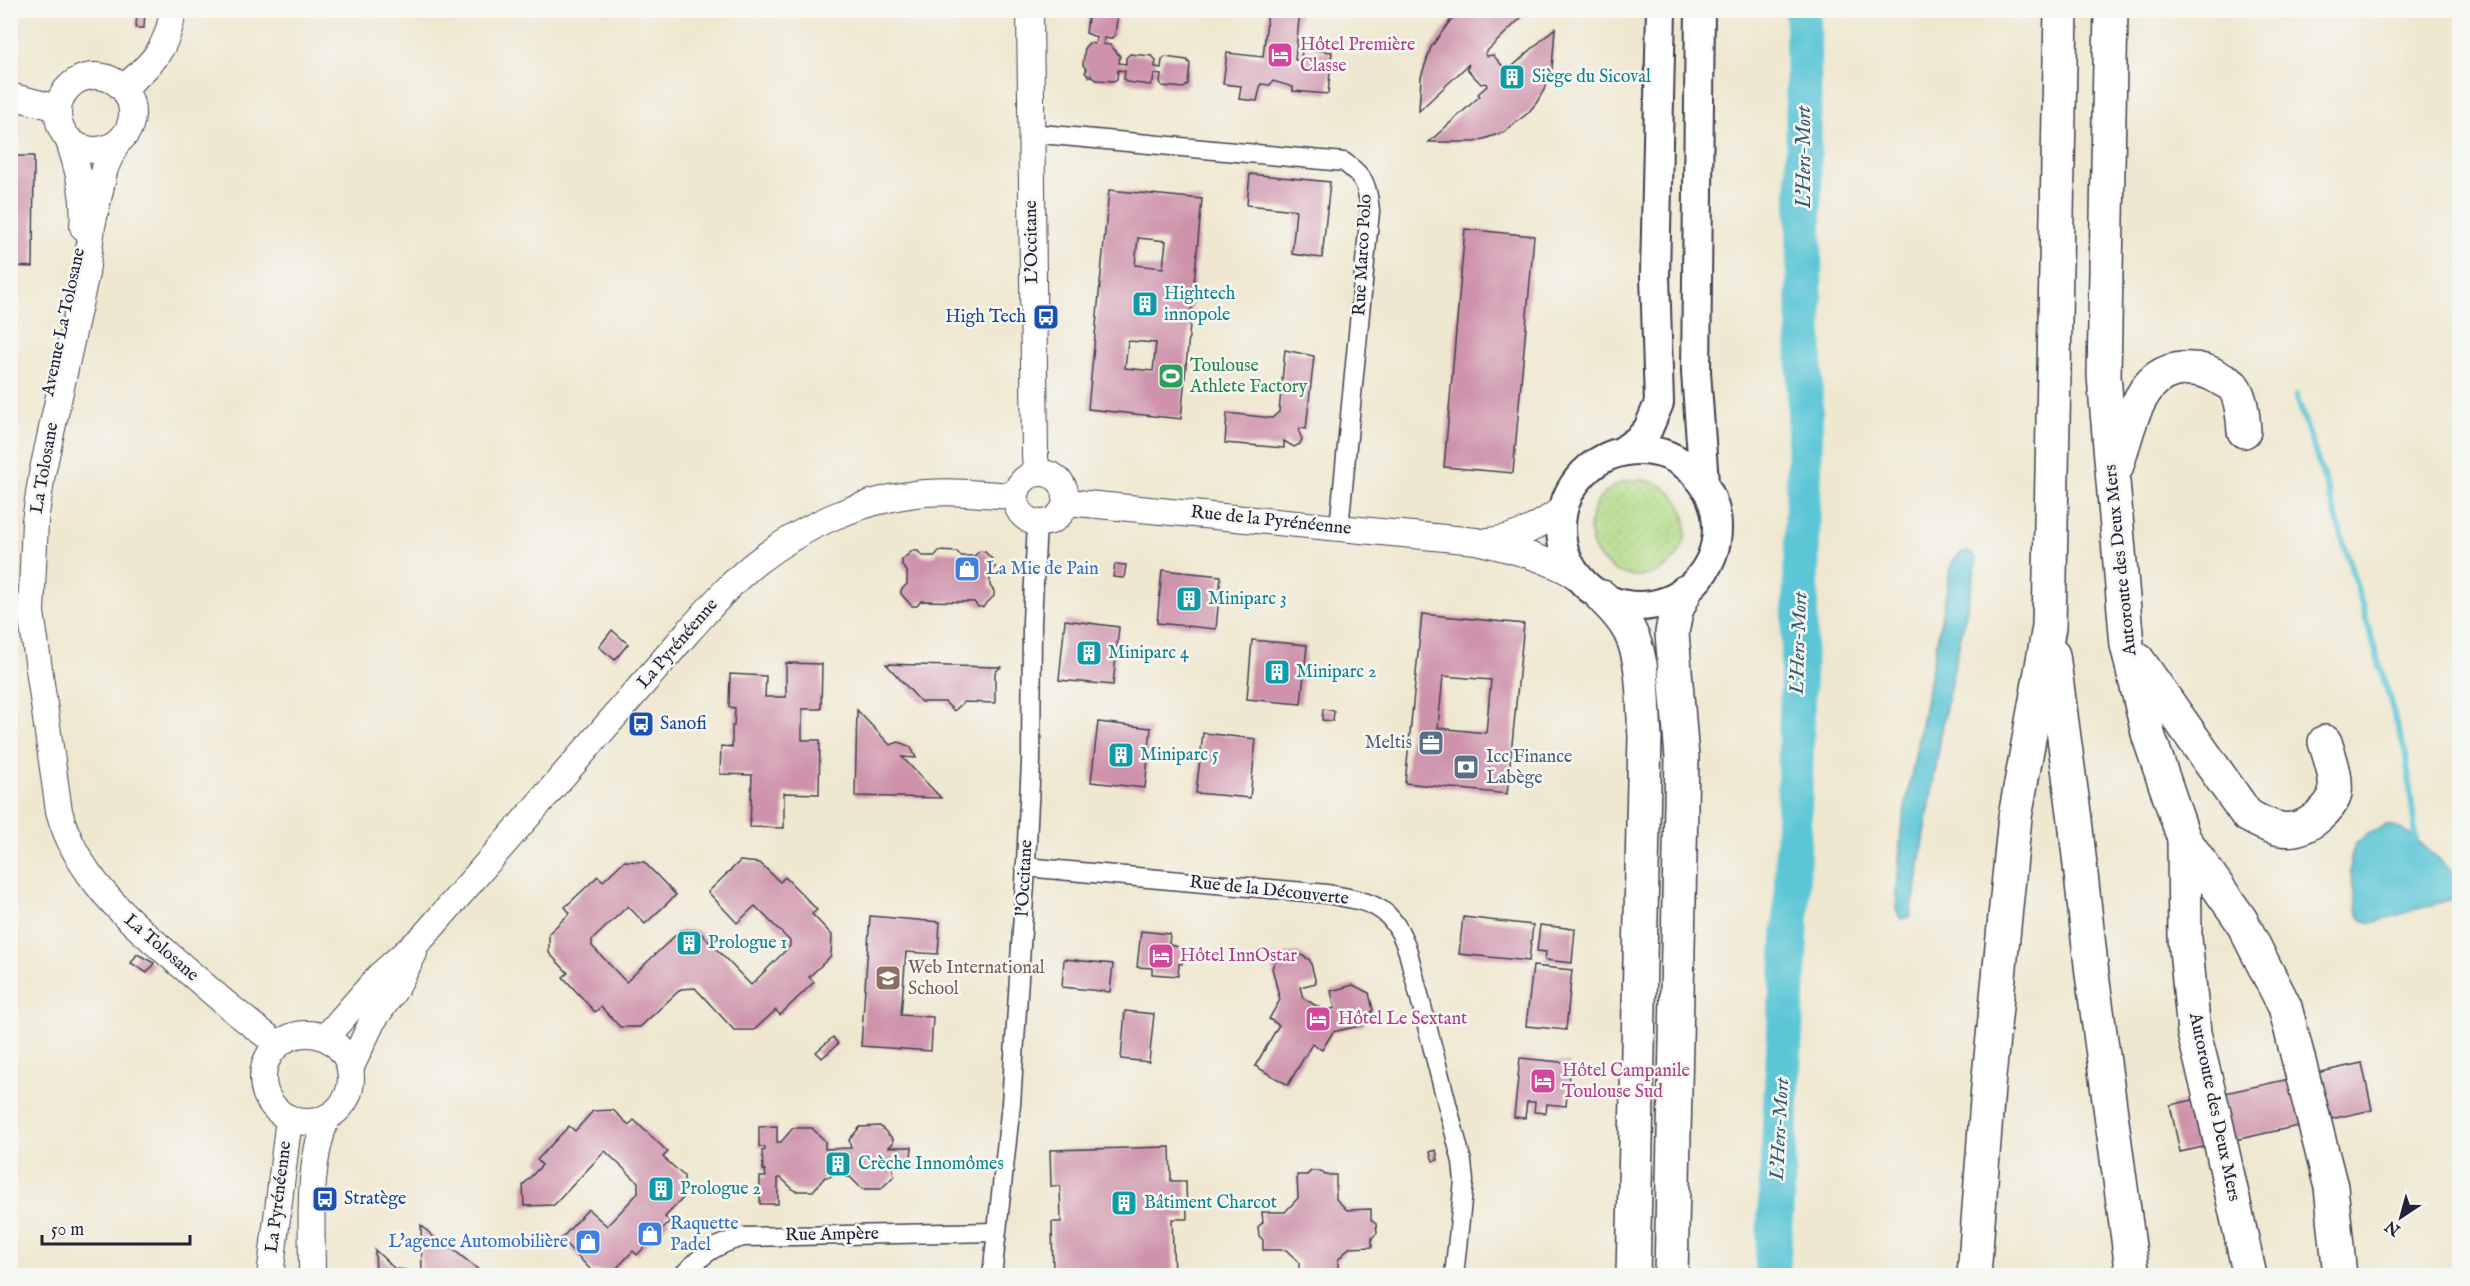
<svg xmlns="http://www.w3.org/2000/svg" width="2470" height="1286" font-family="'IM FELL English',serif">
	<defs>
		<pattern id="grass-dots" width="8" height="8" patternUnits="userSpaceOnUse" patternTransform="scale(1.5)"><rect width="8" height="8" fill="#b1da85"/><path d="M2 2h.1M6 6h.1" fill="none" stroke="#98bb74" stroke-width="1.8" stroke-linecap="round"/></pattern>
	</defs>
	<rect width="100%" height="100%" fill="#f6f6f2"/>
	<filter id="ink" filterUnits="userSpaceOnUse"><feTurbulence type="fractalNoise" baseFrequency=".0167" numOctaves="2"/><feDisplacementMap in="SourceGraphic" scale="12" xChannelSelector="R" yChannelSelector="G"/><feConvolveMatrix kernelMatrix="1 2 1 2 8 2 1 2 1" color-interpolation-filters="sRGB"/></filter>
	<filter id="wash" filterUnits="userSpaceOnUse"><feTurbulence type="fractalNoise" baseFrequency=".008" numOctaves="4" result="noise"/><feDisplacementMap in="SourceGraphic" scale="24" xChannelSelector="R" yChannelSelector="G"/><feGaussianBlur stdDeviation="1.35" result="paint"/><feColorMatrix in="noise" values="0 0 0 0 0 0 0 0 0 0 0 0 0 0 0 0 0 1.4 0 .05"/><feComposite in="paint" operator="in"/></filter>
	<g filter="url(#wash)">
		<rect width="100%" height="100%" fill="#efe7cf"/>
		<!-- grass -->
		<circle fill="url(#grass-dots)" stroke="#6a7e60" stroke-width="1.5" cx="1638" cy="528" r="48"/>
		<!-- water -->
		<g fill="#5bc6d6" stroke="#3e7488" stroke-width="1.5">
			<path d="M1968,551L1977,559L1945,711L1915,894L1910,916L1901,919L1896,909L1901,830L1952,562L1960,553Z"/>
			<path d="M2387,825L2400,828L2416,839L2457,876L2459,889L2455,898L2371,923L2363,920L2358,914C2355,893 2341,852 2362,838C2369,833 2379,829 2387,825Z"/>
		</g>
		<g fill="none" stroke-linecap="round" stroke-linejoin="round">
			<!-- stream -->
			<path stroke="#5bc6d6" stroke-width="6" d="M2296,395L2332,503L2406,755L2416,839"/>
			<!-- river -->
			<path stroke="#5bc6d6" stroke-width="36" d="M1772,1276L1791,918L1805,437L1803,10"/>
		</g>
		<g id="blocks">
			<!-- building -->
			<g fill="#ce92aa" fill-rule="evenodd">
				<path d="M137,10H145L144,28H136Z"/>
				<path d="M1089,10H1115L1118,13L1115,35L1111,39L1104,38L1103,44L1110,45L1120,56L1119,63L1126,64V58L1130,54L1152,56L1156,60L1155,67L1161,68L1162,60L1165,57L1187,60L1190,64L1188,84L1184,88L1162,86L1160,82L1161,75L1154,74L1153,82L1150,85L1127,82L1124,79L1125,71L1118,70L1117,79L1114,81L1096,80L1091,75L1089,77L1085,72L1087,70L1083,65L1085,47L1089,43L1095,44L1096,37L1086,33Z"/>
				<path d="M1268,10H1300L1295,60H1301L1302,49L1332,52L1328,94L1293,91V87L1273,81L1270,85L1261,84L1257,101L1239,99L1241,86L1223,84L1227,53L1263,57Z"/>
				<path d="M1464,10H1529L1485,53L1487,56L1493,55L1506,70L1503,75L1555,28L1552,69L1546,86L1537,102L1528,113L1504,132L1475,142H1429L1480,96L1478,94L1487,86L1486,83L1481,84L1467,69L1469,64L1419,111L1421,77L1431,47L1450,21Z"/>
				<path d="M10,156H34L33,267L10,266Z"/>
				<path d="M1250,174L1330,182L1322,258L1292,254L1296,210L1247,205Z"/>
				<path d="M1109,190L1202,199L1181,419L1088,409ZM1138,238L1166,241L1163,268L1135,265ZM1128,341L1156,343L1153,371L1125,368Z"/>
				<path d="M1465,229L1534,236L1513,473L1444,467Z"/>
				<path d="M1285,350L1314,356L1306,429L1300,428L1299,432L1302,439L1300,444L1294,447L1284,441V448L1225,443L1227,413L1272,418L1279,412Z"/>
				<path d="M912,551H918L922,556H935L939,551L957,552L961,556H974L980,551L985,552L995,562V567L990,572V586L994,591V596L983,607H978L974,602L921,601L917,606H912L901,594V590L907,584V571L902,566V560Z"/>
				<path d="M1115,564L1126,565L1124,578L1113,577Z"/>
				<path d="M1162,570L1221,576L1216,629L1157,623Z"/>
				<path d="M1422,614L1524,624L1507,794L1405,783ZM1443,676L1491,680L1486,733L1438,728Z"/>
				<path d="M1065,620L1119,627L1113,685L1059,680Z"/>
				<path d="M612,630L628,644L615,660L599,647Z"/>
				<path d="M1252,640L1307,645L1301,704L1247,699Z"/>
				<path d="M786,663L822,664L821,709H802V740H820L819,794L784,793V828L750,827L752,775L720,774L721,746L732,747V726H734L735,708L729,707L730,674L766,676L765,697H786Z"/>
				<path d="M886,664L949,666L1001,667L995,672V703L964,702L954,711L945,702H921Z"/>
				<path d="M1323,709L1334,711L1333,721L1322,720Z"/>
				<path d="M857,710L890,745L899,742L911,747L916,758L902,757L941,798L855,796Z"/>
				<path d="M1098,722L1151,728L1145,788L1091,782Z"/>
				<path d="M1203,733L1256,739L1250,798L1196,793Z"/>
				<path d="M624,861L644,862L676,895L645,924L628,906L592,940V946L626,982L681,930H698L751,985L790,946V941L755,906L737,923L708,892L740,861L760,863L780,882L785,877L801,893L817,910L812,914L832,935L831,956L809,977L814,982L780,1015L776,1010L754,1030H734L695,988L681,989L640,1027H620L601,1007L595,1012L563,977L568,973L549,953V933L570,913L565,907L598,876L603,881Z"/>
				<path d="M870,916L940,922L938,954L906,952L901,1015L933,1017L931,1051L861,1046Z"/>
				<path d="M1463,917L1533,925L1529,961L1459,954Z"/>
				<path d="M1540,925L1575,929L1572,963L1545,960L1546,952L1537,951Z"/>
				<path d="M1141,931L1170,934L1169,945L1184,948L1182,964H1179L1178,976L1152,974V968L1137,967Z"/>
				<path d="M1296,952L1310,960L1316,983L1300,987L1303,998L1325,1011L1335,1008L1331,991L1353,985L1369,993L1373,1010L1363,1025L1333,1032L1322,1050L1312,1044L1288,1085L1255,1066L1279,1025L1269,1019L1280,1000L1272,968L1278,956Z"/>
				<path d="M137,954L154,963L147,973L131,963Z"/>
				<path d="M1064,959L1113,964L1110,992L1062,987Z"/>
				<path d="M1533,966L1572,970L1566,1030L1526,1026Z"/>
				<path d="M1125,1011L1154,1014L1149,1062L1121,1059Z"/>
				<path d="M833,1037L838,1044L822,1058L816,1052Z"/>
				<path d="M1520,1058L1570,1063L1566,1106L1547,1104L1546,1113L1534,1112L1535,1102H1527L1525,1118L1514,1117Z"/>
				<path d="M2362,1063L2372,1110L2180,1152L2170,1105Z"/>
				<path d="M613,1110L629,1125L634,1120L668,1152L663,1157L684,1176V1197L665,1217L670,1221L637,1255L633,1251L614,1271H592L561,1239L588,1209L607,1226L638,1193V1182L605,1151L554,1205L524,1206L523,1185L542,1165L537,1160L569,1126L575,1131L593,1111Z"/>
				<path d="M777,1126V1142H781L793,1128H812L825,1141V1149L851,1148L849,1140L860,1127L880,1126L893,1139V1143L889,1147H912L911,1157L914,1166H892L894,1176L881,1189H862L850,1177H846L841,1172H834L830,1177H825L813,1191H795L781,1178H778V1204H760V1177H766L765,1170H763L762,1151L765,1150V1147H759V1127Z"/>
				<path d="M1170,1147L1171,1181H1186L1187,1219H1172L1174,1275H1053L1052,1222H1061L1060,1186H1051L1050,1150Z"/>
				<path d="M1436,1150L1438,1160L1433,1161L1430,1152Z"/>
				<path d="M1311,1171H1321L1325,1175H1336V1199L1347,1210L1371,1209V1220L1376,1224L1377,1233L1372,1238V1247L1349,1248L1338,1260V1275H1299V1262L1286,1250H1263V1240L1259,1236L1258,1227L1263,1222L1262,1212H1285L1298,1198L1297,1175H1307Z"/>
				<path d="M421,1225L440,1243L455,1251L485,1275H424L422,1273Z"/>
				<path d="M375,1250L395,1269L407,1270V1275H376Z"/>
			</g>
		</g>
	</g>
	<g filter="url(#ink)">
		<use href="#blocks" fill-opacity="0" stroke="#414051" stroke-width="1.5"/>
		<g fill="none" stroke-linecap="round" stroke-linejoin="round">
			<!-- street casing -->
			<g stroke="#414051" stroke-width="21">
				<g id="street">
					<path d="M1030,133L1344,162C1366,178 1367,185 1370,211L1339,528"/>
					<path d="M1025,867L1327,894C1372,902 1393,905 1408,952L1462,1162L1464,1181L1454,1276"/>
					<path d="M682,1276C703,1254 714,1245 743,1237L996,1232"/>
					<path d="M992,1276L1011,1104L1025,883L1031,762L1032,621L1037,523"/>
				</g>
			</g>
			<!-- secondary casing -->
			<g stroke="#414051" stroke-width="28">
				<g id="secondary">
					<path d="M1030,10L1035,457L1037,473"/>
					<circle cx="95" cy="113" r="37"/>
					<path d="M123,88C151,65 168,49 173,10"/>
					<path d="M10,96L58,108"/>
					<path d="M68,139C78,167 86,197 83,227"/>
					<path d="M116,144L105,168L92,226L86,273L42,474L35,521L31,612L59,811C77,879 131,922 182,966C213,993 244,1020 278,1044"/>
					<circle cx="1041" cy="498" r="25"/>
					<path d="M1066,502L1476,541C1511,549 1547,558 1578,577"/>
					<path d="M1488,541C1518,538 1540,526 1563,508"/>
					<circle cx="307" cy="1078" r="44"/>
					<path d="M326,1037L379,976L423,937L687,633C709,609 731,582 757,562C802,527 858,501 915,494C948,490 982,494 1015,496"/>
					<path d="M350,1069L372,1022L396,988L414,953"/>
					<path d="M270,1276L289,1118"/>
					<path d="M312,1276C312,1222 307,1167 327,1117"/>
				</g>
			</g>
			<!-- primary casing -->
			<g stroke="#414051" stroke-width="32">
				<g id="primary">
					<path d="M1700,10L1696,372L1704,483"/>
					<circle cx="1639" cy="528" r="78"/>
					<path d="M1621,452L1639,439L1648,429L1659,403L1655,275L1661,10"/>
				</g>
			</g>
			<!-- highway casing -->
			<g stroke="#414051" stroke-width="36">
				<g id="highway">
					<path d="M2111,10L2104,376L2127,645L2149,737L2184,839L2185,938L2194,1033L2214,1113L2250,1276"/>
					<path d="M2116,468C2125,442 2131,408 2149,386C2166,365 2199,364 2221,379C2224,381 2230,383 2233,386C2242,398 2243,418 2244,431"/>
					<path d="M1602,597C1610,605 1618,613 1624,622C1646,652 1642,700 1645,736L1633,1276"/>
					<path d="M2053,655L2075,820L2092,974L2133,1276"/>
					<path d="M2138,660L2247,815C2273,830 2294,838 2319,816C2325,811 2334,801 2335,793C2337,776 2330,758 2325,742"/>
					<path d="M2184,839L2241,920L2285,1007L2331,1187L2340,1276"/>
					<path d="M1671,1276L1682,758L1672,633L1676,611L1685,592"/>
					<path d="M1974,1276L1988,1087L2015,817L2049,627L2061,10"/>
				</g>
			</g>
			<!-- street -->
			<use href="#street" stroke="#fff" stroke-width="18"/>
			<!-- secondary -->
			<use href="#secondary" stroke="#fff" stroke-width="26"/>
			<!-- primary -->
			<use href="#primary" stroke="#fff" stroke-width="28"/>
			<!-- highway -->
			<use href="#highway" stroke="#fff" stroke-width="33"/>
		</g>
	</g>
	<!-- icons -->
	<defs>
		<g id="hotel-square" transform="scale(1.35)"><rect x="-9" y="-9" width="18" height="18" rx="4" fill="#d1479c" stroke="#f6f6f2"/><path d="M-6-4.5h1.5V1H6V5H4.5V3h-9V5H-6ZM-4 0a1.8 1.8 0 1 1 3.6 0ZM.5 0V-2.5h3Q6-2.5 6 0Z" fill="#fff"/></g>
		<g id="building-square" transform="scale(1.35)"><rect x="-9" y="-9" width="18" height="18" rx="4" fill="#0f9aa8" stroke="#f6f6f2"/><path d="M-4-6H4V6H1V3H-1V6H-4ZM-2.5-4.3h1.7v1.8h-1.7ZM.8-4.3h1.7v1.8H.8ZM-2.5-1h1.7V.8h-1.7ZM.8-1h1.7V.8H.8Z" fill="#fff"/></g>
		<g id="bus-square" transform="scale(1.35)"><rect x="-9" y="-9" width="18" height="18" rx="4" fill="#1a4fb4" stroke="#f6f6f2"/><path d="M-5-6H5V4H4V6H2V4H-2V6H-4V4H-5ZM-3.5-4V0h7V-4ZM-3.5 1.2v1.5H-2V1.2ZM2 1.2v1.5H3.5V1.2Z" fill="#fff"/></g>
		<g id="stadium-square" transform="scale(1.35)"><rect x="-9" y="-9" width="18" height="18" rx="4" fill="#2e9e5b" stroke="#f6f6f2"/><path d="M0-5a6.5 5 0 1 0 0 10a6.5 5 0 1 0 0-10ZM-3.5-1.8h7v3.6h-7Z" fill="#fff"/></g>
		<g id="shop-square" transform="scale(1.35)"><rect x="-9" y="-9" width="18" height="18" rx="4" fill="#3f7fe0" stroke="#f6f6f2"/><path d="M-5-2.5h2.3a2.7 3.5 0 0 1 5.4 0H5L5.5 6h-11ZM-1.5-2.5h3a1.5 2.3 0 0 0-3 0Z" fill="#fff"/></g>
		<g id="office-square" transform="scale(1.35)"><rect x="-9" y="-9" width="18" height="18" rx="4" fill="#5c6f8a" stroke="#f6f6f2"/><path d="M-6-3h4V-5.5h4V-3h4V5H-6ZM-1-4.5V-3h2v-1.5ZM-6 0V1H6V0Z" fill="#fff"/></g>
		<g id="bank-square" transform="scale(1.35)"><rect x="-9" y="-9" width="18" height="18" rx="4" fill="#5c6f8a" stroke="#f6f6f2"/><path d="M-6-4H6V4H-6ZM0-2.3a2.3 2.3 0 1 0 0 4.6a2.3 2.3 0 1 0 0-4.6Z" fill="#fff"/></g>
		<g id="university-square" transform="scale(1.35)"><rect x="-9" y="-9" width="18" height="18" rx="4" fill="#8d6e63" stroke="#f6f6f2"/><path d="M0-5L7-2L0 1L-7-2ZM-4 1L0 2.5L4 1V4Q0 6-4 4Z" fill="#fff"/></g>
	</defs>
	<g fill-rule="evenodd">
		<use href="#hotel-square" x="1280" y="55"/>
		<use href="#building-square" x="1512" y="77"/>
		<use href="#building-square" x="1145" y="304"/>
		<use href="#bus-square" x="1046" y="317"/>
		<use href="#stadium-square" x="1171" y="376"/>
		<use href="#shop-square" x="967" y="569"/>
		<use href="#building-square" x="1189" y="599"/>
		<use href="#building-square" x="1089" y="653"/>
		<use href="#building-square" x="1277" y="672"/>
		<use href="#bus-square" x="641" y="724"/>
		<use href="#office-square" x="1431" y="743"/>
		<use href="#building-square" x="1121" y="755"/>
		<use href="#bank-square" x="1466" y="767"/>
		<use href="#building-square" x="689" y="943"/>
		<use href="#hotel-square" x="1161" y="956"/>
		<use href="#university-square" x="888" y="978"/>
		<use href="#hotel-square" x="1318" y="1019"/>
		<use href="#hotel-square" x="1543" y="1081"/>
		<use href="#building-square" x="838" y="1164"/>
		<use href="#building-square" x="661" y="1189"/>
		<use href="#bus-square" x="325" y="1199"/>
		<use href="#building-square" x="1124" y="1203"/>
		<use href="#shop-square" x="650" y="1234"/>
		<use href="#shop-square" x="588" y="1242"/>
	</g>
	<g text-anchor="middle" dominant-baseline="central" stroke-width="5" stroke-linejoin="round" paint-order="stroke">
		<!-- hotel labels -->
		<g font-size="18" fill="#b23c85" stroke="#f6f6f2" text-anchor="start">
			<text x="1300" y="45">Hôtel Première<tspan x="1300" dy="21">Classe</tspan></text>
			<text x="1180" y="956">Hôtel InnOstar</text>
			<text x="1338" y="1019">Hôtel Le Sextant</text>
			<text x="1562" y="1071">Hôtel Campanile<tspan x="1562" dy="21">Toulouse Sud</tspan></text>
		</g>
		<!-- culture labels -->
		<g font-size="18" fill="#0d838f" stroke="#f6f6f2" text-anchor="start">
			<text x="1532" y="77">Siège du Sicoval</text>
			<text x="1164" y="294">Hightech<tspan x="1164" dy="21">innopole</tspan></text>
			<text x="1208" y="599">Miniparc 3</text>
			<text x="1108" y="653">Miniparc 4</text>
			<text x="1296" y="672">Miniparc 2</text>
			<text x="1140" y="755">Miniparc 5</text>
			<text x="708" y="943">Prologue 1</text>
			<text x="858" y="1164">Crèche Innomômes</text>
			<text x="680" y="1189">Prologue 2</text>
			<text x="1144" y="1203">Bâtiment Charcot</text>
		</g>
		<!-- street labels -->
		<g font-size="18" fill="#22223b" stroke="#f6f6f2">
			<text transform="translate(1032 242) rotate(-91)">L'Occitane</text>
			<text transform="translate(1363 255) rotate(-87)">Rue Marco Polo</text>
			<text transform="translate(64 322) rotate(-78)">Avenue La Tolosane</text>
			<text transform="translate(45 468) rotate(-80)">La Tolosane</text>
			<text transform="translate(1271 521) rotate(6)">Rue de la Pyrénéenne</text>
			<text transform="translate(2121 560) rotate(-96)">Autoroute des Deux Mers</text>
			<text transform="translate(678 644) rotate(-49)">La Pyrénéenne</text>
			<text transform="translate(1025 878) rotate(-87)">l'Occitane</text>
			<text transform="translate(1269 891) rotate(6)">Rue de la Découverte</text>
			<text transform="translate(161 948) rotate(41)">La Tolosane</text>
			<text transform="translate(2214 1107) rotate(78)">Autoroute des Deux Mers</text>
			<text transform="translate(279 1197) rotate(-83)">La Pyrénéenne</text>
			<text transform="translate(832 1235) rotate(-1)">Rue Ampère</text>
		</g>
		<!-- transit labels -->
		<g font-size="18" fill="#164399" stroke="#f6f6f2" text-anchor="start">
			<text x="1026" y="317" text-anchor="end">High Tech</text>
			<text x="660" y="724">Sanofi</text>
			<text x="344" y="1199">Stratège</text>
		</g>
		<!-- leisure labels -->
		<g font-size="18" fill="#27864d" stroke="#f6f6f2" text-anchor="start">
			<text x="1190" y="366">Toulouse<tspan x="1190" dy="21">Athlete Factory</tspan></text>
		</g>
		<!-- shop labels -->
		<g font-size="18" fill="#366cbe" stroke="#f6f6f2" text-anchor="start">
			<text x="986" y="569">La Mie de Pain</text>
			<text x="670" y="1224">Raquette<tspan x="670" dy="21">Padel</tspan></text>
			<text x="568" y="1242" text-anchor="end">L'agence Automobilière</text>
		</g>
		<!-- service labels -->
		<g font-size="18" fill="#4e5e75" stroke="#f6f6f2" text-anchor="end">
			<text x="1412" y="743">Meltis</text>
			<text x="1486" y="757" text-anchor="start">Icc Finance<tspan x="1486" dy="21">Labège</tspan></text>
		</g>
		<!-- education labels -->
		<g font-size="18" fill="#785e54" stroke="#f6f6f2" text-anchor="start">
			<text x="908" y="968">Web International<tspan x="908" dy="21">School</tspan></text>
		</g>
		<!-- water labels -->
		<g font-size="20" font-style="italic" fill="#365b71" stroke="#f6f6f2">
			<text transform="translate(1804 157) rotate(-90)">L'Hers-Mort</text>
			<text transform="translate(1799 643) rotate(-88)">L'Hers-Mort</text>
			<text transform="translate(1780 1129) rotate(-87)">L'Hers-Mort</text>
		</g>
	</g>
	<!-- margin -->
	<rect width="2470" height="1286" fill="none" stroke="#f6f6f2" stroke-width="36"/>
	<!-- north arrow -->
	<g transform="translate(2401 1217) rotate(216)" stroke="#f6f6f2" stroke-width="4.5" paint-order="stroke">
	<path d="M0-4.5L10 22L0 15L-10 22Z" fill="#22223b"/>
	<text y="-9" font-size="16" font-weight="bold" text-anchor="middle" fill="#22223b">N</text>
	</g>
	<!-- scale -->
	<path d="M42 1235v9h148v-9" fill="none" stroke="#22223b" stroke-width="3"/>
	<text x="51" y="1235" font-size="18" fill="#22223b" stroke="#f6f6f2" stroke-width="4.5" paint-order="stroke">50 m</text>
</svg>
